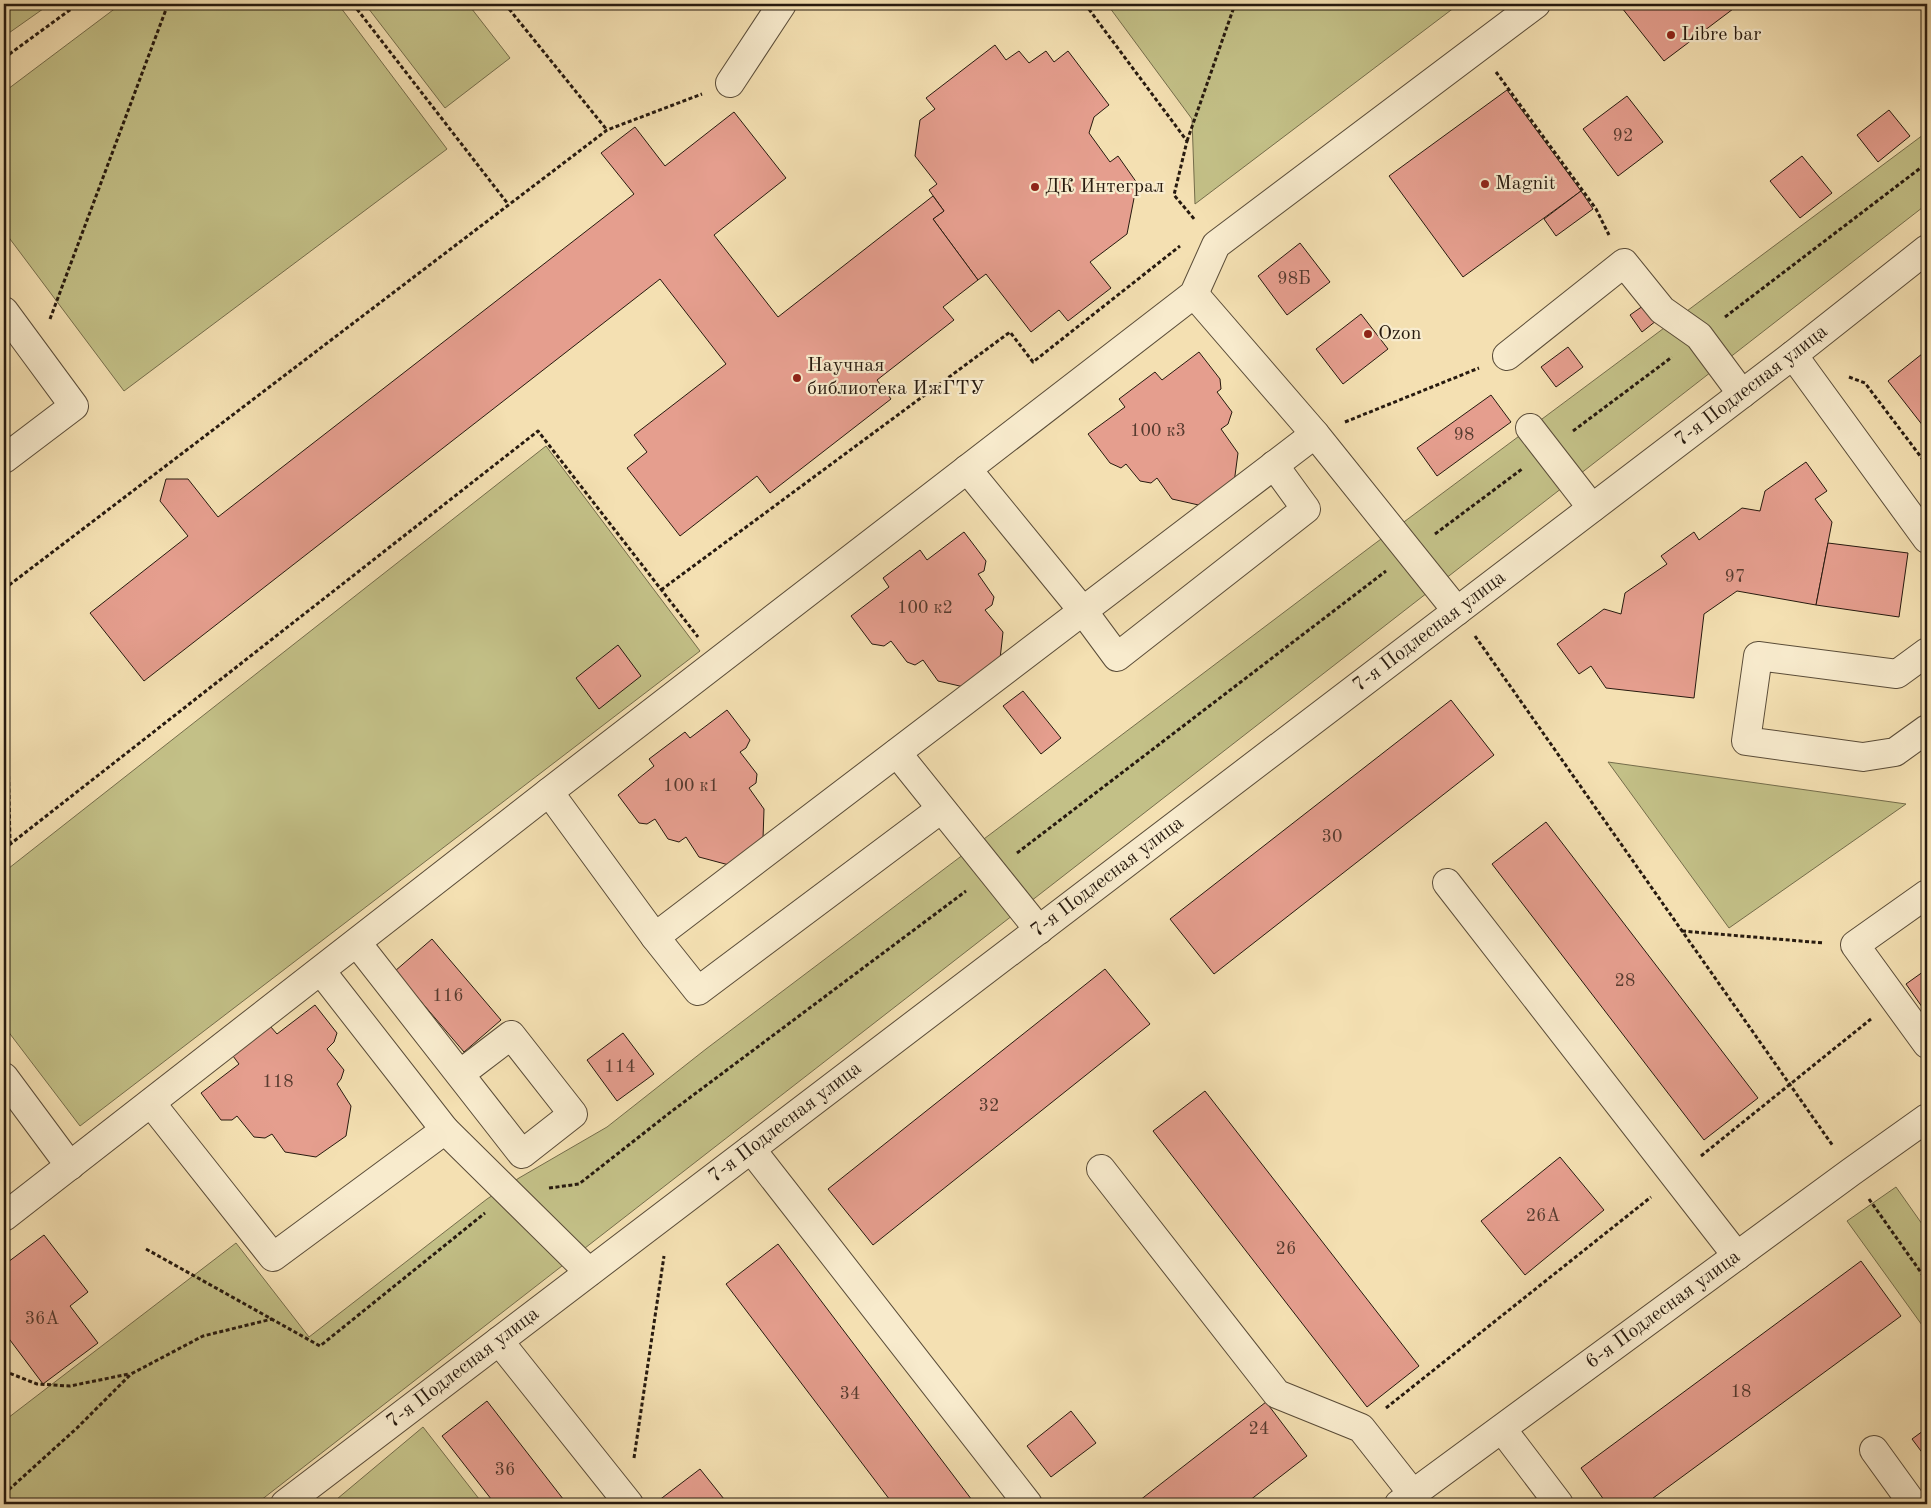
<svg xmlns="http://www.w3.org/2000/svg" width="1931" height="1508" font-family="'Old Standard TT',serif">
	<rect width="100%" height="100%" fill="#f4e0b2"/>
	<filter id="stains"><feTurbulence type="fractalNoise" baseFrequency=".004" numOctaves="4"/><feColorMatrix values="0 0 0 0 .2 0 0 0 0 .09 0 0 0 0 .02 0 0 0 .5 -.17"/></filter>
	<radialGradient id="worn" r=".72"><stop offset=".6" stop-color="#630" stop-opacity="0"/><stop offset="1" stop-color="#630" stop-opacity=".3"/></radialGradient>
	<!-- green -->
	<g fill="#c3c087" stroke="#756d4b">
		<path d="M4,4H50L6,35L4,32Z"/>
		<path d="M121,4H338L447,149L124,391L4,231V92Z"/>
		<path d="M365,4H468L510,58L445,108Z"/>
		<path d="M1107,4H1459L1195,204L1192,119Z"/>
		<path d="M1927,132V204L256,1504H4V1421L236,1243L309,1337L487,1199L519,1178L607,1127L706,1049L1373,545Z"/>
		<path d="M546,446L700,651L80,1126L4,1026V872Z"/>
		<path d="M1608,762L1906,804L1729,928Z"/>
		<path d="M1896,1187L1927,1231V1332L1847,1221Z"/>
		<path d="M423,1427L483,1504H331Z"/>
	</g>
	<!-- building -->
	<g fill="#e59e8e" stroke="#271a0f">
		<path d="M1627,4H1729L1733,9L1664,61L1622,8Z"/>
		<path d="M995,45L1006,60L1019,51L1029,63L1046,51L1054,62L1068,51L1109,105L1094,117L1089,133L1110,162L1118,156L1137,183L1127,234L1090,262L1111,288L1068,321L1059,310L1031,332L986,274L978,280L933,219L944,211L929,190L937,184L915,156L920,120L935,109L926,98Z"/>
		<path d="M1507,90L1581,191L1463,277L1389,176Z"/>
		<path d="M1627,96L1663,142L1618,176L1583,129Z"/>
		<path d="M1889,110L1910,136L1878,162L1857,135Z"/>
		<path d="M734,112L786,178L714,235L778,317L933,196L944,211L933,219L978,280L943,307L954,320L877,380L891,399L770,493L757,476L680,536L627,468L647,452L634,435L726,364L660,279L144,681L90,613L188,536L160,501L166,479H188L218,517L634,194L601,153L635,127L665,166Z"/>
		<path d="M1802,156L1832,193L1800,218L1770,181Z"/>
		<path d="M1581,191L1593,209L1556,236L1544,219Z"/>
		<path d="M1300,243L1330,282L1287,315L1258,276Z"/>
		<path d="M1650,301L1661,317L1642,332L1630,315Z"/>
		<path d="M1361,314L1388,349L1343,384L1316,349Z"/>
		<path d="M1568,347L1583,367L1556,387L1541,367Z"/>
		<path d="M1927,350V431L1888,381Z"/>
		<path d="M1199,352L1220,379L1221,389L1217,392L1232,412L1228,424L1221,429L1238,453L1234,483L1203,506L1172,499L1157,478L1151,483L1140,481L1126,464L1121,468L1110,463L1088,434L1125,407L1119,399L1155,372L1162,380Z"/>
		<path d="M1491,395L1511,422L1437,476L1417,448Z"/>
		<path d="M1806,462L1827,491L1815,499L1832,522L1816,605L1737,591L1704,614L1694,698L1606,688L1591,666L1579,674L1557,644L1604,609L1621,614L1625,593L1667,564L1661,556L1694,532L1699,540L1742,508L1760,511L1765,491Z"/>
		<path d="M964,532L986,561L984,571L978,574L994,597L992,605L985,610L1003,632L1000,659L964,687L938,681L923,660L915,665L907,662L891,641L884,646L872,644L851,616L889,587L883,578L920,550L927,560Z"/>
		<path d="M1828,543L1908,553L1899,617L1816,605Z"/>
		<path d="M618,645L641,676L599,709L576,678Z"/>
		<path d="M1023,691L1061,738L1041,754L1003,706Z"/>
		<path d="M1451,700L1494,755L1214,974L1170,919Z"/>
		<path d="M727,710L750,740L746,748L740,752L757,774L756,783L749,788L764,809L763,839L729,865L699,857L686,837L679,842L668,839L655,819L647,824L639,823L618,795L654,766L649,759L685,732L690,738Z"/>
		<path d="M1546,822L1758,1098L1704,1140L1492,864Z"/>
		<path d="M432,939L501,1020L464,1052L395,971Z"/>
		<path d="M1105,969L1150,1024L873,1245L828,1189Z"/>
		<path d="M1927,969V1014L1906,984Z"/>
		<path d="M315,1005L337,1033L334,1042L327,1049L344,1070L341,1079L337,1084L351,1106L346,1136L316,1157L285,1152L272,1134L265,1138L254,1137L237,1116L232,1120H221L201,1093L239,1064L233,1056L270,1026L277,1034Z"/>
		<path d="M623,1033L654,1074L617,1101L587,1060Z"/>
		<path d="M1205,1091L1419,1366L1367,1407L1153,1131Z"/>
		<path d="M1560,1157L1604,1210L1525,1275L1481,1221Z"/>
		<path d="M44,1235L88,1292L70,1306L98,1343L43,1384L4,1332V1265Z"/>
		<path d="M778,1244L975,1504H893L726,1284Z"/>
		<path d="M1861,1261L1901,1316L1645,1504H1607L1581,1468Z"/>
		<path d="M487,1401L567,1504H495L442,1436Z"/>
		<path d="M1266,1402L1307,1456L1245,1504H1135Z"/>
		<path d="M1071,1411L1096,1443L1051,1477L1027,1446Z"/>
		<path d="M1927,1428V1459L1912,1439Z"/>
		<path d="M700,1469L728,1504H654Z"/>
	</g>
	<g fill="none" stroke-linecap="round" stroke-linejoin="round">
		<!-- minor casing -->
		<g stroke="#5a4c38" stroke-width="30">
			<g id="minor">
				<path d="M730,83L782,4"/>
				<path d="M1194,294L1315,434L1457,611"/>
				<path d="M4,311L74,406L4,459"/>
				<path d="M1793,355L1927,539"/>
				<path d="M1507,356L1624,263L1662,310L1699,336L1742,394"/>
				<path d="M1530,428L1592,508"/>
				<path d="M967,469L1083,611L1117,657L1306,509L1274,465"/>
				<path d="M1927,652L1897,674L1758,656L1746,741L1863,757L1895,752L1927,729"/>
				<path d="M897,753L1039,930"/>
				<path d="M549,792L655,937L1315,434"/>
				<path d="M1447,883L1737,1256"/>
				<path d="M1927,894L1855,945L1927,1044"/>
				<path d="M655,937L698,991L941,809"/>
				<path d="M357,943L522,1154L573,1114L511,1035L460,1074"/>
				<path d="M321,971L445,1130"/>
				<path d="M4,1077L70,1166"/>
				<path d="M151,1103L273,1257L445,1130L589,1272"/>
				<path d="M751,1149L1028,1504"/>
				<path d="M1101,1169L1277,1394L1361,1428L1413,1494"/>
				<path d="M4,1217L549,792L1194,294L1216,245L1536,4"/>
				<path d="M499,1341L629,1504"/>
				<path d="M1502,1429L1559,1504"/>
				<path d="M1874,1450L1913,1504"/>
				<path id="s1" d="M285,1504L1793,355L1927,249"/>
				<path id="s2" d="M1399,1504L1851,1172L1927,1118"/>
			</g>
		</g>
		<!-- path -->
		<g stroke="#271a0f" stroke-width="3" stroke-dasharray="4 2.5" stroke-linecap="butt">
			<path d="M353,4L508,204"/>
			<path d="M505,4L607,130"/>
			<path d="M1085,4L1187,141L1174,195L1195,220"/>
			<path d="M4,58L78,4"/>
			<path d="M1496,72L1596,209L1609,235"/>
			<path d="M1187,141L1235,4"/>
			<path d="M1725,317L1927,163"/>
			<path d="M50,319L168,4"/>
			<path d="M1849,377L1865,383L1927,465"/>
			<path d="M1345,422L1479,368"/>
			<path d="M1573,431L1672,357"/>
			<path d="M1435,534L1522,469"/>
			<path d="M4,561L10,844"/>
			<path d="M4,589L607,130L702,94"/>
			<path d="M661,590L1010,332L1033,362L1180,246"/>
			<path d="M1475,636L1833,1146"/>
			<path d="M4,849L538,431L698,637"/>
			<path d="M1017,853L1386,571"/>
			<path d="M1682,931L1824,943"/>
			<path d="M1701,1156L1871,1019"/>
			<path d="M549,1188L579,1184L672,1111L966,891"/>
			<path d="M1869,1199L1927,1281"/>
			<path d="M146,1249L320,1346L485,1213"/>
			<path d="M4,1371L37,1384L70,1386L129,1374"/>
			<path d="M1386,1408L1651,1197"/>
			<path d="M634,1458L664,1256"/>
			<path d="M4,1494L77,1428L131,1374L203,1336L272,1319"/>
		</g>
		<!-- minor -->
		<use href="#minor" stroke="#f8ebcd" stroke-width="28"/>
	</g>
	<!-- markers -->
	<g fill="#8f2418" stroke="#f8ebcd" stroke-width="2">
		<circle cx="1671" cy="35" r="5"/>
		<circle cx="1485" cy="184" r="5"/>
		<circle cx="1035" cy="187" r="5"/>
		<circle cx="1368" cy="334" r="5"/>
		<circle cx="797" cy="378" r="5"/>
	</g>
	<g text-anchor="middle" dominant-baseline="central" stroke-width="4.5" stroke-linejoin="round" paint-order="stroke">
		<!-- number labels -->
		<g font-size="18" fill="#563b2f">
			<text x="1623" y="136">92</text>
			<text x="1294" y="279">98Б</text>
			<text x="1158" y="431">100 к3</text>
			<text x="1464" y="435">98</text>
			<text x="1735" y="577">97</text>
			<text x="925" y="608">100 к2</text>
			<text x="691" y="786">100 к1</text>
			<text x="1332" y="837">30</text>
			<text x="1625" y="981">28</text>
			<text x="448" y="996">116</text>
			<text x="620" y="1067">114</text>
			<text x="278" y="1082">118</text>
			<text x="989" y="1106">32</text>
			<text x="1543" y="1216">26А</text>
			<text x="1286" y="1249">26</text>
			<text x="42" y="1319">36А</text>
			<text x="1741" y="1392">18</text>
			<text x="850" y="1394">34</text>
			<text x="1259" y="1429">24</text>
			<text x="505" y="1470">36</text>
		</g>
		<!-- poi labels -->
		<g font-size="20" fill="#271a0f" stroke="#f8ebcd" text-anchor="start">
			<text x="1681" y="35">Libre bar</text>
			<text x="1495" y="184">Magnit</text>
			<text x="1045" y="187">ДК Интеграл</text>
			<text x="1378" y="334">Ozon</text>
			<text x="807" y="366">Научная<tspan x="807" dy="23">библиотека ИжГТУ</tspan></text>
		</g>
		<!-- street labels -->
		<g font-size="20" fill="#271a0f" stroke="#f8ebcd">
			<text stroke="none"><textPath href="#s1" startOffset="1844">7-я Подлесная улица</textPath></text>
			<text stroke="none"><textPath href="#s1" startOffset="1439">7-я Подлесная улица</textPath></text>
			<text stroke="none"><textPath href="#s1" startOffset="1034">7-я Подлесная улица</textPath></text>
			<text stroke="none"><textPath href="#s1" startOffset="629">7-я Подлесная улица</textPath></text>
			<text stroke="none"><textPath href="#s2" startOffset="328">6-я Подлесная улица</textPath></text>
			<text stroke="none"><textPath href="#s1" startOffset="224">7-я Подлесная улица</textPath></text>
		</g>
	</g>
	<!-- margin -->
	<rect width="1931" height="1508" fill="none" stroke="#f4e0b2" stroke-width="20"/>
	<rect x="5" y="5" width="1921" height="1498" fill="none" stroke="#271a0f" stroke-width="2.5"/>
	<rect x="10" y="10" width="1911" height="1488" fill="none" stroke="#271a0f"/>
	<rect width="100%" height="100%" filter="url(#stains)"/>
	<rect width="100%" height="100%" fill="url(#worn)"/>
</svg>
